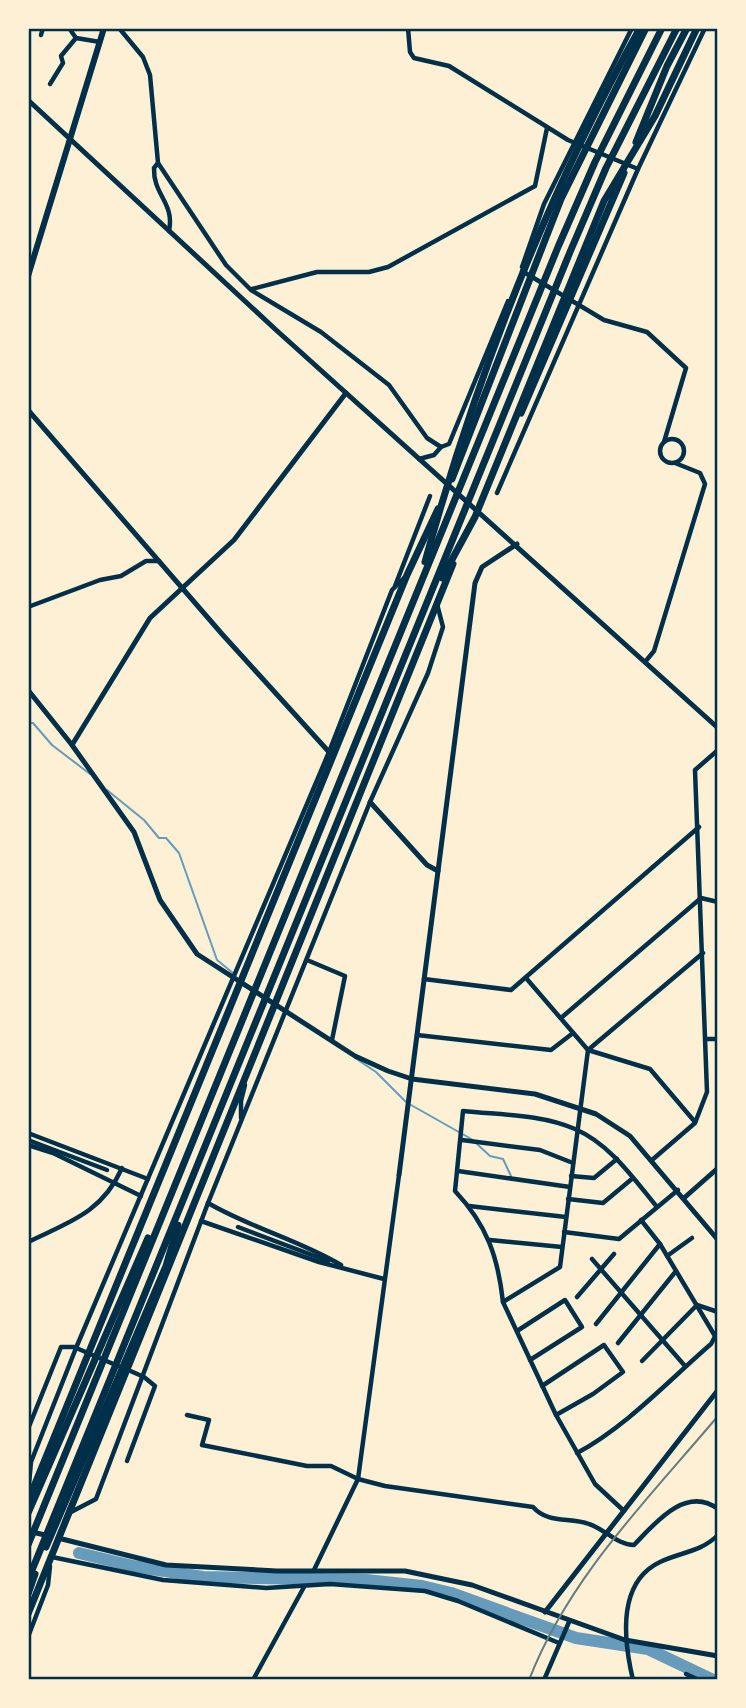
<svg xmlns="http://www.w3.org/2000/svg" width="746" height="1708" font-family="'Space Grotesk',sans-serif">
	<rect width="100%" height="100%" fill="#fdf0d5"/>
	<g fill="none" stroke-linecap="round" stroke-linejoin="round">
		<!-- stream -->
		<g stroke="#669bbc" stroke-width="2">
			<path d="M28,723H33L52,745L90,774"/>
			<path d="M107,790L144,820L159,838H166L179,853L217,960L233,973"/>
			<path d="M355,1058L376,1072L406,1102"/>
			<path d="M411,1105L473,1140"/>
			<path d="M477,1144L490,1156L503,1159L511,1176"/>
		</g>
		<!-- river -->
		<path stroke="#669bbc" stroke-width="12" d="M79,1553L133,1566L203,1577L366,1580L422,1586L451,1593L576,1638L648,1649L713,1680"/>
		<!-- minor -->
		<g stroke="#003049" stroke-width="4.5">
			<path d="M69,28L76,38L100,42"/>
			<path d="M119,28L143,57L150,75L158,163L226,265L251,290L321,332L389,385L427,438L441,447L449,444L508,301"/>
			<path d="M408,28L410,52L414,58L449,66L568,140L638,169"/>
			<path d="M41,35L43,28"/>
			<path d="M50,84L63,63L61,56L76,38"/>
			<path d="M158,163L154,168C153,195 175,203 169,231"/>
			<path d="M522,267L544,204L632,28"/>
			<path d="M522,271L604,320L647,332L686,368L664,442"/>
			<path d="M252,289L317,272H369L388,267L535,186L547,128"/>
			<circle cx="672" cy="451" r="12"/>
			<path d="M419,459L434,455L441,447"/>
			<path d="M497,493L638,169L705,28"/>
			<path d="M395,586L430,496"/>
			<path d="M28,607L100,580L121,576L146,561H159"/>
			<path d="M645,662L654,651L705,484L700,473L675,463"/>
			<path d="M307,960L345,976L332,1040"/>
			<path d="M526,978L588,1050L650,1069L695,1122"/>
			<path d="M424,979L511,990L699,827"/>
			<path d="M561,1018L701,898L718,902"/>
			<path d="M417,1035L551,1050L573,1033"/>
			<path d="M706,1039H718"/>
			<path d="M241,1118V1101L245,1085"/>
			<path d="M28,1133L148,1179"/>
			<path d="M28,1140L107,1170"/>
			<path d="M462,1140L540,1150L573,1163"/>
			<path d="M28,1145L53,1153L141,1196"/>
			<path d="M652,1160L695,1123L707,1092L695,770L718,750"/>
			<path d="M458,1171L570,1187"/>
			<path d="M571,1176L594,1178L617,1159"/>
			<path d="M568,1199L603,1203L633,1178"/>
			<path d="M208,1203C251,1228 299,1240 341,1265"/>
			<path d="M469,1206L566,1217"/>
			<path d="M641,1220L660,1244L715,1336"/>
			<path d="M201,1221L319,1262L384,1279"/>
			<path d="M238,1227L328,1261"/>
			<path d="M564,1232L619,1239L678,1190"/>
			<path d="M490,1240L562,1247"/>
			<path d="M28,1242C69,1222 102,1213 122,1168"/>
			<path d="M667,1256L692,1238"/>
			<path d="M592,1259L685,1366"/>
			<path d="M577,1297L614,1254"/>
			<path d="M503,1302C498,1257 487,1225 455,1191L463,1111C500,1115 541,1114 575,1129C610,1144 634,1179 657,1207"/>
			<path d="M596,1324L660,1244"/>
			<path d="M517,1331L565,1300L582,1327L530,1360"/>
			<path d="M618,1343L676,1271"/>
			<path d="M642,1361L697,1305L718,1312"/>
			<path d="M126,1369L144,1377L155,1386L127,1461"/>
			<path d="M542,1386L604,1345L623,1372L593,1394L556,1415"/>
			<path d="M187,1415L209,1420L202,1445L307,1466H331L358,1479L385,1486L533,1507C548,1524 569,1517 589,1524C605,1529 617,1545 634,1545C655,1523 686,1485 718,1509"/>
			<path d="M28,1429L61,1347H74L118,1366"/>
			<path d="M577,1453C627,1426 668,1381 711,1344L718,1331"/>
			<path d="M28,1495L31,1462L76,1348L329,752L392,590L405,577"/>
			<path d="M624,1511L595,1484L556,1415L503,1302L560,1267L588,1050L703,953"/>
			<path d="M71,1512L96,1499L208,1203L370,802L428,673L443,627L437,604"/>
			<path d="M52,1557L163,1580L266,1588L330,1584L425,1591L458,1601L559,1643"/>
			<path d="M314,1570L358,1479L399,1175"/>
			<path d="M28,1637L48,1585L50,1566"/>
			<path d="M686,1674L699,1680"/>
			<path d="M28,1678L31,1680"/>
			<path d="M253,1680L304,1587"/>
			<path d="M544,1680L569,1622"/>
			<path d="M633,1680C624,1642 616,1583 660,1562C681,1552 701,1552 718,1535"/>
		</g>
		<!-- tertiary -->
		<g stroke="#003049" stroke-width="5">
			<path d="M28,100L275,329L718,728"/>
			<path d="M346,393L234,540L150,618L72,745L134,832L160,900L197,954L355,1056L388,1071L412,1079L535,1094L596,1114L630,1136L718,1240"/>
			<path d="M28,410L222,634L329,752"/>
			<path d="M28,690L72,745"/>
			<path d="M370,802L427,865L438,871"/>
			<path d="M399,1175L475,583L482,567L517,544"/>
			<path d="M684,1198L718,1168"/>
			<path d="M545,1612L718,1390"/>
		</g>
		<!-- secondary -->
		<g stroke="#003049" stroke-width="5">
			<path d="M28,1531L49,1536"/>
			<path d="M58,1538L166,1565L277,1571H405L472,1585L625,1640L718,1656"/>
		</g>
		<!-- primary -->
		<path stroke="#003049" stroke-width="6" d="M28,276L104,28"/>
		<!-- trunk -->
		<g stroke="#003049" stroke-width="7">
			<path d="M636,142L667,66L687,28"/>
			<path d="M521,413L624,173"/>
			<path d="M452,479L561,199L646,28"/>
			<path d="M28,1501L407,575L438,509"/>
			<path d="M28,1614L453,564"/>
		</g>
		<!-- motorway -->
		<g stroke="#003049" stroke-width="7">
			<path d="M425,562C476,377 547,195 640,28"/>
			<path d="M442,578L475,517L604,201L655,116L697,28"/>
			<path d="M28,1513L148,1238"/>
			<path d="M28,1545L558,247L595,162L662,28"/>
			<path d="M46,1547L166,1266L178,1225"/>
			<path d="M28,1580L570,252L606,168L677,28"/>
			<path d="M28,1594L35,1574"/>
		</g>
		<!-- rail -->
		<path stroke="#657d81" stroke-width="2" d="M529,1680C569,1577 648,1499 718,1416"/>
	</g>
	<!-- border -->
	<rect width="746" height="1708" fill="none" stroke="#fdf0d5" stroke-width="60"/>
	<rect x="30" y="30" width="686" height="1648" fill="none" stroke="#003049" stroke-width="2.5"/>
</svg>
